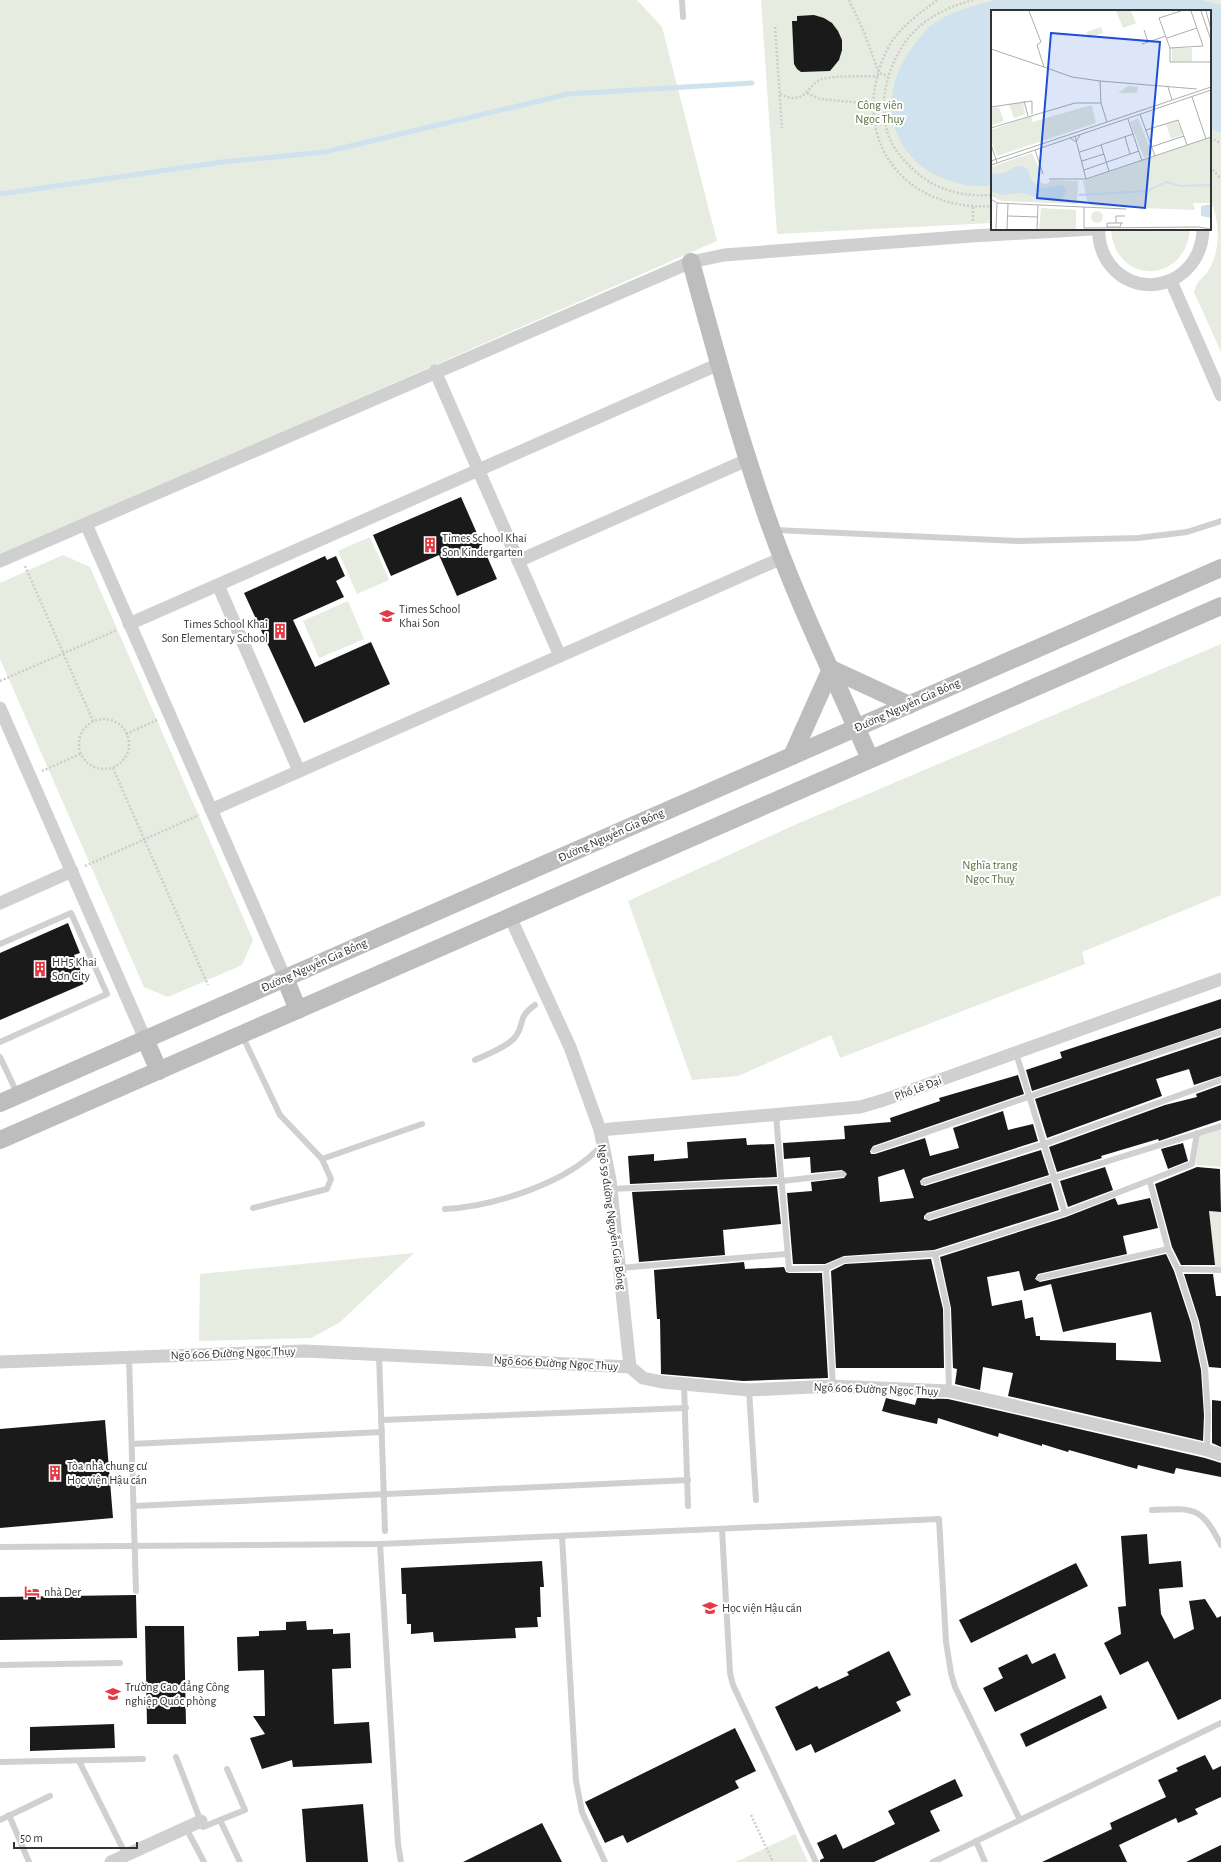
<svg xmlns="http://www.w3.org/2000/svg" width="1221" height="1862" font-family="'Alegreya Sans',sans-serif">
	<rect width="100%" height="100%" fill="#fff"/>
	<!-- green -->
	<g fill="#e6ecdf">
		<path d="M0,0H637L662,27L717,241L0,556Z"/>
		<path d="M761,0H1221V352L1194,292C1197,281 1199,282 1206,274C1221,254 1221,222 1210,200V11H992V223L777,234Z"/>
		<path d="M1111,229H1190V230C1184,286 1114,284 1111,229Z"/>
		<path d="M370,537L389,580L357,594L338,551Z"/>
		<path d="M63,555L90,567L253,940L242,965L168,997L144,987L0,659V583Z"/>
		<path d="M348,601L364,639L319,658L303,621Z"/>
		<path d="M1221,644V895L1082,952L1085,964L840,1058L831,1035L738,1076L692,1080L628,901L790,827Z"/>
		<path d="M1221,1126V1167L1196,1165L1199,1133Z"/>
		<path d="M1209,1211L1221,1212V1269H1215Z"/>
		<path d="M414,1253L339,1323L311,1338L199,1341L200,1274Z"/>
		<path d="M795,1834L808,1862H735L740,1860Z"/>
	</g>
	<!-- water -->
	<path fill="#cfe2ee" d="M996,0H1202L1221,5V133L1210,128V11H992V185C979,188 966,185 953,182C886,162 874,91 917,41C921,37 925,31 929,27C949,11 973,6 996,0Z"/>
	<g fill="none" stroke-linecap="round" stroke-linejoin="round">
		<!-- stream -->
		<path stroke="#cfe2ee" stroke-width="5" d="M0,194L222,162L325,152L568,94L752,83"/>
	</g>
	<!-- building -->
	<g fill="#1a1a1a" fill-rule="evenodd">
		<path d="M814,15L824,18L832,23L838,31L842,40V50L839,60L830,71L801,72L797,69L794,64L792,21H797V16Z"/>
		<path d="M461,497L497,579L457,596L439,555L391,576L373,535Z"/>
		<path d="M325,556L327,560L336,556L345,576L336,581L344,597L293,620L315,667L371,642L390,684L304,723L244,593Z"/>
		<path d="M68,923L80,953L74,955L86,983L0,1020V953Z"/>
		<path d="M1221,999V1028L1032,1091L1026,1070L1062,1058L1060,1052Z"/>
		<path d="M1221,1037V1076L1194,1085L1189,1069L1156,1079L1162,1096L1047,1138L1035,1099Z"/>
		<path d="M1018,1075L1024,1094L873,1146L870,1151L871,1154H875L925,1138L930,1156L959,1148L953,1128L1003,1111L1008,1130L1033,1124L1038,1141L923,1178L920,1181L921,1185L925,1186L1041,1150L1049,1175L927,1213L924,1216V1219L929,1221L1051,1183L1059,1210L934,1250L844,1256L825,1264H793L787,1193L812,1191L811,1182L844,1178L847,1174L842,1170L811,1173L810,1157L784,1159L783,1143L845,1139L844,1126L891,1122L890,1118L940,1101L939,1098ZM904,1169L914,1198L880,1202L878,1177Z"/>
		<path d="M1221,1085V1120L1159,1141L1158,1139L1101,1156L1102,1158L1057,1172L1049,1147L1165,1105L1197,1097L1196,1094Z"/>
		<path d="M746,1138L747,1145L774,1144L777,1177L630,1184L628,1156L654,1154V1161L688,1158L687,1142Z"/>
		<path d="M1183,1143L1188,1161L1168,1169L1161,1149Z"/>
		<path d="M1105,1167L1113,1190L1068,1207L1060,1181Z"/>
		<path d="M1197,1167L1220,1169L1221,1212L1209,1211L1215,1265H1181L1172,1247L1155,1184Z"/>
		<path d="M777,1186L781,1224L723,1230L725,1255L639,1262L632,1192Z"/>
		<path d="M1115,1198L1118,1205L1150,1198L1158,1228L1123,1236L1127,1254L1038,1274L1035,1279L1040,1282L1166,1254L1174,1271L1191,1323L1201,1370L1204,1415L1203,1441L1008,1396L1013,1373L983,1367L980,1390L955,1384L957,1369L953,1368L951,1308L940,1257L1066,1217ZM1019,1271L1024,1291L1051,1284L1063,1332L1151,1312L1161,1362L1116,1360V1343L1040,1340V1336H1036L1033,1317L1025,1319L1022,1300L992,1306L987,1277Z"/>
		<path d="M931,1259L943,1309L944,1368H836L831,1271L845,1264Z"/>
		<path d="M744,1262L745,1269L784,1267L786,1272L789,1273H822L828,1378L743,1381L661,1374L660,1319H657L654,1270Z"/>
		<path d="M1184,1274H1213L1216,1296H1221V1368L1209,1367L1199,1321Z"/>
		<path d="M886,1398L915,1405L917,1398L948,1399L1205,1458L1221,1463V1477L1176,1468L1174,1474L1138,1465L1137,1469L1069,1450L1068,1452L1042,1444V1446L999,1433L998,1437L938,1418L937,1424L893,1414L882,1411Z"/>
		<path d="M1212,1400L1221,1401V1447L1212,1443Z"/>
		<path d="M105,1420L113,1518L0,1528V1429Z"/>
		<path d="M1147,1534L1149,1564L1181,1561L1183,1587L1159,1589L1161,1614L1174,1639L1194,1629L1189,1601L1205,1599L1217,1618L1221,1616V1699L1178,1720L1148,1661L1120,1675L1104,1643L1121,1634L1118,1607L1126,1606L1121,1536Z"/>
		<path d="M542,1561L544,1587H540L541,1617H537L538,1627L515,1628L516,1638L434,1642L433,1632L411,1634V1624H407L406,1594H402L401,1568Z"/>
		<path d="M1076,1563L1088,1586L971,1643L959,1620Z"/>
		<path d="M134,1595H136L137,1638L0,1640V1597Z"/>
		<path d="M306,1621L307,1630L333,1629V1634L350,1633L351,1668L332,1669L334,1724L369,1722L372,1763L293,1767L292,1760L262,1769L250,1738L265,1734L253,1716H265L264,1670L238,1671L237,1637L259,1636V1631L286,1630V1622Z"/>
		<path d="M145,1626H184L186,1724H147Z"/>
		<path d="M889,1651L911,1695L896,1702L901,1711L815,1753L811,1744L796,1751L775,1707L817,1686L819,1689L849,1675L847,1672Z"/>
		<path d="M1055,1653L1066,1678L995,1712L983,1688L1003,1678L998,1668L1027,1654L1032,1664Z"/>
		<path d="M1101,1695L1107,1708L1026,1747L1020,1734Z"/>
		<path d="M114,1724L115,1748L30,1751V1727Z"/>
		<path d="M735,1728L756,1771L735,1781L739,1788L627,1843L623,1835L605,1843L585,1802Z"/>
		<path d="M1205,1755L1213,1770L1221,1766V1797L1195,1809L1198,1814L1178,1823L1176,1818L1119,1845L1127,1862H1042L1112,1829L1110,1823L1166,1797L1158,1780L1178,1771L1176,1768Z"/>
		<path d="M955,1779L963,1796L930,1811L940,1831L874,1862H820V1860L824,1858L817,1843L836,1834L843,1849L895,1824L888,1811Z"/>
		<path d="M363,1804L368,1862H306L302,1809Z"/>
		<path d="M542,1823L562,1862H463Z"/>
		<path d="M1221,1845V1862H1186Z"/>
	</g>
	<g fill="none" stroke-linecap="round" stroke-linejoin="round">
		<!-- path -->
		<g stroke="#cdcdcd" stroke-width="2.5" stroke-dasharray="2 2" stroke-linecap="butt">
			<path d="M849,0L864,32L879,73L888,76"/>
			<path d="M937,0C920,13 900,27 889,46C845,130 898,212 992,206"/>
			<path d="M973,0C954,5 936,13 921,25C891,50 874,102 890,139C895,151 904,161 914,170C935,190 963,197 992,195"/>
			<path d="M775,27L782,128"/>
			<path d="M807,93L820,99L873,104"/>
			<path d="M780,94C807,107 807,84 822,79C837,75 862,77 879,76"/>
			<path d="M1210,138L1221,143"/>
			<path d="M1210,167L1221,179"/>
			<path d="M973,221V206"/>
			<path d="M25,566L93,721"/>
			<path d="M0,681L117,630"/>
			<circle cx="104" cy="744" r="25"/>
			<path d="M126,734L157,720"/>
			<path d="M113,768L208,985"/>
			<path d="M42,771L80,754"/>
			<path d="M85,866L199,815"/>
			<path d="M751,1815L773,1862"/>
		</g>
		<!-- lane -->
		<g stroke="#d0d0d0" stroke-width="6">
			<path d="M682,0L683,17"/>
			<path d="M775,530L1019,541L1138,538L1187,532L1221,521"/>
			<path d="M0,944L71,913L107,994L0,1042"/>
			<path d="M242,1035L280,1115L322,1159L331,1179L327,1189L253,1208"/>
			<path d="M1016,1053L1065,1213"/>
			<path d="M0,1057L17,1093"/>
			<path d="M475,1060C486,1055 509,1046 516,1036C526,1022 516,1019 535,1005"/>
			<path d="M776,1115L789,1269L826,1268L844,1260L935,1254L1065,1213L1192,1164L1197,1133"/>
			<path d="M874,1150C990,1111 1105,1069 1221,1032"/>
			<path d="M322,1159L422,1124"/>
			<path d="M924,1182L1044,1144L1221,1080"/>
			<path d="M1150,1182L1168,1249L1178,1269L1195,1322L1205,1369L1208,1415L1207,1450"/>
			<path d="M611,1189L782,1181L843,1174"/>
			<path d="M445,1209C495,1206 568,1183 602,1145"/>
			<path d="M928,1217L1221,1126"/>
			<path d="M935,1254L947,1308L949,1391"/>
			<path d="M620,1268L786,1254"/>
			<path d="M826,1268L833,1386"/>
			<path d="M1178,1269L1221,1270"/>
			<path d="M1039,1278L1168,1249"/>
			<path d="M379,1354L385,1531"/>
			<path d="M129,1357L136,1591"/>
			<path d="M684,1385L688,1506"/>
			<path d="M749,1390L756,1500"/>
			<path d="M381,1420L686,1408"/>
			<path d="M132,1444L382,1432"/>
			<path d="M134,1506L688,1480"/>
			<path d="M1152,1510C1194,1508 1201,1506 1221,1545"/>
			<path d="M722,1529L730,1673L733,1685L816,1862"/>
			<path d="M562,1536L576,1781L582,1812L605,1862"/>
			<path d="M380,1544L398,1844L401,1862"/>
			<path d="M0,1547L380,1544L939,1519L946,1642L951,1673L955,1687L1020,1820"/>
			<path d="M0,1665L120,1663"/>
			<path d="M176,1757L203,1827L220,1820L240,1862"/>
			<path d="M79,1761L126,1855"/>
			<path d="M0,1762L143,1759"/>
			<path d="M9,1815L29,1862"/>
			<path d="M0,1820L50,1796"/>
			<path d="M220,1820L245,1810L227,1769"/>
			<path d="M186,1828L204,1862"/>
			<path d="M976,1841L985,1862"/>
			<path d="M933,1862L1221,1723"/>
		</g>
		<!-- street -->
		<g stroke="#d0d0d0" stroke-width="13">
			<path d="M1099,229C1098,238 1101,248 1104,255C1130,306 1202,287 1203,229"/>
			<path d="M1171,281L1221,395"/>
			<path d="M435,371L560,656"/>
			<path d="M86,524L285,978"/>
			<path d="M0,561L691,262L724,255L972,236L1093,229"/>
			<path d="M518,561L747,460"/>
			<path d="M218,585L299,771"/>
			<path d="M129,624L719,364"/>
			<path d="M0,708L145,1039"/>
			<path d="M211,810L782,558"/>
			<path d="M0,903L72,871"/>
			<path d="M510,917L570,1047L600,1130L610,1180L630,1367"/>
			<path d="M600,1130L860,1107L884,1100L1221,979"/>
			<path d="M0,1362L305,1351L630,1367L643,1378L662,1382L749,1390L833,1386L949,1391L1207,1450L1221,1455"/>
			<path d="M111,1862L201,1821"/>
		</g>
		<!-- secondary -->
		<g stroke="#bdbdbd" stroke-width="18">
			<path d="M691,262C714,346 737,431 766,514C795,598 835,678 870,759"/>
			<path d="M792,756L831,669L909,705"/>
			<path d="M285,978L298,1010"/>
			<path d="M145,1039L159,1071"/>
			<path d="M0,1103L1221,568"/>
			<path d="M0,1140L1221,606"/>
		</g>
	</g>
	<!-- icons -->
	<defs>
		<g id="building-bare" transform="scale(1.2)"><path d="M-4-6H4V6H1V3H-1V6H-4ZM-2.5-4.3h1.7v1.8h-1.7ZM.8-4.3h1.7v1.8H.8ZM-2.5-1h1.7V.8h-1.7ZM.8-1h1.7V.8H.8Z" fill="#e63946" stroke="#fff" stroke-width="2.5" paint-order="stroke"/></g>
		<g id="school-bare" transform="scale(1.2)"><path d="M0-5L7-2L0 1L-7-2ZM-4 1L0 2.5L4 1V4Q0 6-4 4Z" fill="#e63946" stroke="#fff" stroke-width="2.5" paint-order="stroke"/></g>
		<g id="hotel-bare" transform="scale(1.2)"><path d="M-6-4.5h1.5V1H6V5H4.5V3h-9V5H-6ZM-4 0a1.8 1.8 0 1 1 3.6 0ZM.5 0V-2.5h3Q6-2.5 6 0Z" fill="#e63946" stroke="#fff" stroke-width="2.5" paint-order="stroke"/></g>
		<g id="university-bare" transform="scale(1.2)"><path d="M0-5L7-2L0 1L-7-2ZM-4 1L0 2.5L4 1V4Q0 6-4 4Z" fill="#e63946" stroke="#fff" stroke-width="2.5" paint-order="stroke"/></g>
	</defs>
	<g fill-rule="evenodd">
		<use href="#building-bare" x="430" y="545"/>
		<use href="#school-bare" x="387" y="616"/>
		<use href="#building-bare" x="280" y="631"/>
		<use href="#building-bare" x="40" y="969"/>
		<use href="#building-bare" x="55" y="1473"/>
		<use href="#hotel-bare" x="32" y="1592"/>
		<use href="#university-bare" x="710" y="1608"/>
		<use href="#university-bare" x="113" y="1694"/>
	</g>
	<g text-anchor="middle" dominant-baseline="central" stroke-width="4" stroke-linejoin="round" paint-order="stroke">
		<!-- park labels -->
		<g font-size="12" fill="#56703f" stroke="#fff">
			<text x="880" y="105">Công viên<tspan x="880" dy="14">Ngọc Thụy</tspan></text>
			<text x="990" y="865">Nghĩa trang<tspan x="990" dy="14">Ngọc Thuỵ</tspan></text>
		</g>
		<!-- poi labels -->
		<g font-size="12" fill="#333" stroke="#fff" text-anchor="start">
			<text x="442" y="538">Times School Khai<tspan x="442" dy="14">Son Kindergarten</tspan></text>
			<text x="399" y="609">Times School<tspan x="399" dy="14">Khai Son</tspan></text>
			<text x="268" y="624" text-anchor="end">Times School Khai<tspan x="268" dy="14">Son Elementary School</tspan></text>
			<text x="52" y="962">HH5 Khai<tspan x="52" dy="14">Sơn City</tspan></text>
			<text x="67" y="1466">Tòa nhà chung cư<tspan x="67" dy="14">Học viện Hậu cần</tspan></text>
			<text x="44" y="1592">nhà Der</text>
			<text x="722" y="1608">Học viện Hậu cần</text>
			<text x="125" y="1687">Trường Cao đẳng Công<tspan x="125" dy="14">nghiệp Quốc phòng</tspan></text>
		</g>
		<!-- street labels -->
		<g font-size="12" fill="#333" stroke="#fff">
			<text transform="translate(907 705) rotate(-24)">Đường Nguyễn Gia Bồng</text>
			<text transform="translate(611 835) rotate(-24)">Đường Nguyễn Gia Bồng</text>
			<text transform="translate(314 965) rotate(-24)">Đường Nguyễn Gia Bồng</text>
			<text transform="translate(918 1088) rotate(-20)">Phố Lê Đại</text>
			<text transform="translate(612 1217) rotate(82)">Ngõ 59 đường Nguyễn Gia Bồng</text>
			<text transform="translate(233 1353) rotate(-2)">Ngõ 606 Đường Ngọc Thụy</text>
			<text transform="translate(556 1363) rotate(3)">Ngõ 606 Đường Ngọc Thụy</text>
			<text transform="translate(876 1389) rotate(2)">Ngõ 606 Đường Ngọc Thụy</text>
		</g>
	</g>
	<!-- overview -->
	<g transform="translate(991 10)">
		<rect width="220" height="220" fill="#fff"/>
		<path d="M125,1H140L145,13L132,18ZM110,17L112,23L98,28L95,22ZM181,38H201V51L181,52ZM137,76L147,77L146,83H127ZM32,92L34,104L23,108L18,94ZM97,96H101L105,113L6,146L0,129V120L41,106V112ZM8,97L13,111L0,116V98ZM147,108L161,143L153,148L139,112ZM186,111L192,125L180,129L175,114ZM220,127V193H202L204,200L100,196L96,190L92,171ZM41,143L50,163L48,168L50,173L56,174L60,170L87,171L86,194L10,191L0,186V157ZM50,198L85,200V219H92H48ZM100 207a6 6 0 1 1 12 0a6 6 0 1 1-12 0Z" fill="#e6ecdf"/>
		<path d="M26,156L36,158L41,171L50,178L72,175L75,179L74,186L69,190H56L31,183L11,185L0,181V164L13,163ZM220,194V208L210,206V196Z" fill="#cfe2ee"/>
		<path fill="none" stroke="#cfe2ee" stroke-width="2" d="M88,185L156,181L175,172L189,176L220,175"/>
		<path fill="none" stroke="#adadad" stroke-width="1" d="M190,1L168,8L179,38V52H220M210,1L220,30M215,1L220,19M153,20L157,32M176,28L206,18M151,34L175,26M179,38L212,36L200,1M0,39L53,57L46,35L50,32L38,1M53,57L81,67L109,71L206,79M109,71L110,93L116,112M177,77L181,90M201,87L215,129M33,91L37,106M0,97L41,91V104M149,104L164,146M137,109L151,151M0,118L84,93H110M155,120L187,110L196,135M84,126L95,169M134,127L139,144M79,128L85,132L89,125M0,134L6,153M110,135L118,161M160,137L193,126M44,140L52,164M89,142L142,124M0,151L220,77M91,151L113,144M0,155L220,80M93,160L148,141M58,169H95L220,127M0,189L6,193L135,199M93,197V218M17,206L47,207M125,213V206H134M130,213L129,217H116V213H132M93,218L208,217L219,219M5,219L6,193M16,219L17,194M46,219L47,195"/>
		<path fill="#1d4ed8" fill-opacity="0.15" stroke="#1d4ed8" stroke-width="2" d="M60,23L169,32L154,198L46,188Z"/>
		<rect width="220" height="220" fill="none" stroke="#333" stroke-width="2"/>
	</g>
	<!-- scale -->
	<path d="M14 1842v6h123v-6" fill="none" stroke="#333333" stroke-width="2"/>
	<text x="20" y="1842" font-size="12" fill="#333333" stroke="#ffffff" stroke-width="3" paint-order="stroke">50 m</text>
</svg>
